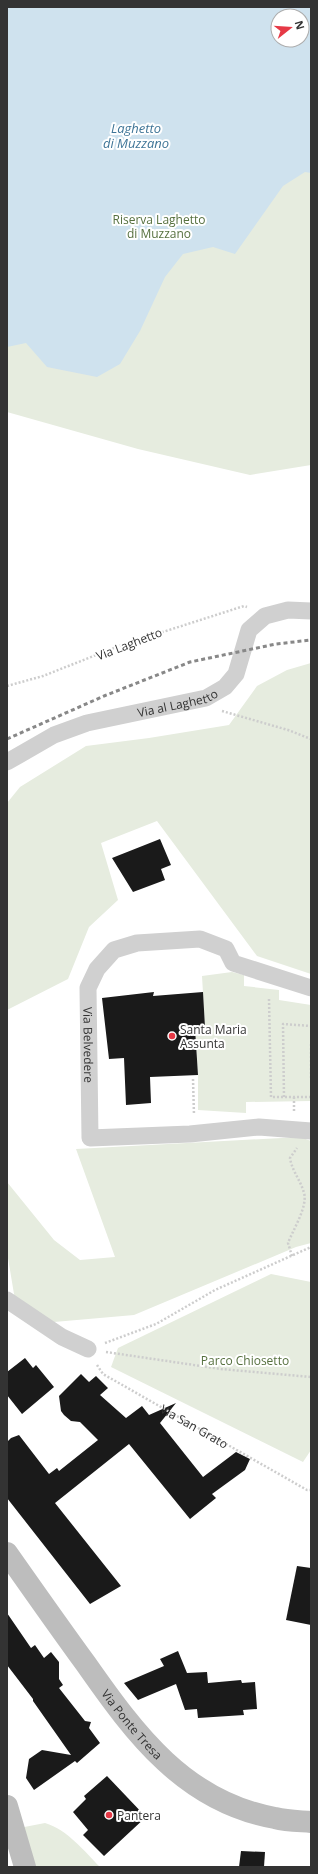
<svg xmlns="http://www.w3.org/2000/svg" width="318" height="1874" font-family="'Open Sans',sans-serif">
	<rect width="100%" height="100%" fill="#fff"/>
	<!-- green -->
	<g fill="#e6ecdf" fill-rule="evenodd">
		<path d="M7,7H311V465L250,475L138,449L7,412ZM278,16H302V40H278Z"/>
		<path d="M311,663V974L257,956L157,821L101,843L118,900L89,927L68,979L7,1010V803L20,787L86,746L149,738L229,725L257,686L287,670Z"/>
		<path d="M232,972L244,975V986L279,990V1000L311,1005V1101L246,1102V1113L198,1110V1075L195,1028L205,1027L202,976Z"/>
		<path d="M300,1137L311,1141V1243L296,1247L134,1315L54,1322L15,1300L7,1252V1182L54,1240L80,1260L115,1257L76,1149Z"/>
		<path d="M271,1274L311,1282V1450L303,1462L111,1367L118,1348Z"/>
		<path d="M45,1823C68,1830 84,1851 100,1867H25L14,1829Z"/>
	</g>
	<!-- water -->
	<path fill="#cfe2ee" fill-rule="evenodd" d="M7,7H311V173L305,172L283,186L235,254L213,247L183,254L165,277L140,331L120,364L97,377L47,367L26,343L7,347ZM278,16H302V40H278Z"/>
	<!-- building -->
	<g fill="#1a1a1a">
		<path d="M160,839L171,865L161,869L165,880L133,892L112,858Z"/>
		<path d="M154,992L153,996L203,992L205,1027L195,1028L198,1075L150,1077L151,1103L126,1105L124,1058L109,1059L102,998Z"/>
		<path d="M25,1358L33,1368L36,1365L54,1387L22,1414L7,1395V1372Z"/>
		<path d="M81,1374L89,1382L96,1376L108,1388L100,1395L126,1418L142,1406L149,1415L176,1403L160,1423L203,1477L236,1452L250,1459L245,1470L212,1494L216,1498L190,1519L129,1444L55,1503L121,1586L90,1604L7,1498V1442L11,1438L19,1435L49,1474L57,1468L59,1471L98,1440L80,1422L71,1421L64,1415L61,1411L59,1396Z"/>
		<path d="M297,1566L311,1568V1625L286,1620Z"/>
		<path d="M7,1613L31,1648L35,1645L44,1658L51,1652L59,1662V1679L63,1685L59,1688L85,1721L91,1722L89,1728L100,1743L77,1763L75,1761L34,1790L26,1778L29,1759L42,1750L71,1755L33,1701V1699L7,1665Z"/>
		<path d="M178,1651L187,1673L207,1672L208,1683L241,1680L242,1683L255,1682L257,1709L243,1710L244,1715L198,1718L197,1709L185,1710L176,1684L138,1700L124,1683L164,1666L160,1659Z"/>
		<path d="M107,1776L146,1817L104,1856L83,1835L88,1830L73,1812L86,1799L84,1796Z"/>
		<path d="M241,1851L265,1852L264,1867H239Z"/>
	</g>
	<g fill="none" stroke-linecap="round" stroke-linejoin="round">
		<!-- path -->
		<g stroke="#cdcdcd" stroke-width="2.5" stroke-dasharray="2 2" stroke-linecap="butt">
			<path d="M7,686L43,676L119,646L244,606L247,607"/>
			<path d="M222,711L288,730L311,739"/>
			<path d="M269,999L271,1097H311"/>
			<path d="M311,1044V1079"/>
			<path d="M193,1079L194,1115"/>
			<path d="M284,1097L283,1024L311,1026"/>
			<path d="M294,1097V1112"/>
			<path d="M292,1256L288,1243C293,1230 308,1206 304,1193C301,1181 292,1171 290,1158L297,1148"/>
			<path d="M105,1343L156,1324L215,1290L311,1247"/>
			<path d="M106,1352L221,1369L311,1377"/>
			<path id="s1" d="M97,1365L103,1374L307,1490H311"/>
		</g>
		<!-- street -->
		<g stroke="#d0d0d0" stroke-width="17">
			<path id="s2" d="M7,762L54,735L87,723L206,698L225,687L236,674L249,630L265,616L288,610L311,611"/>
			<path id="s3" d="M311,988L233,963L226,949L200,939L137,943L114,950L97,969L88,988L90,1138L190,1134L259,1127L311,1131"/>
			<path d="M7,1300L62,1337L88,1349"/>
		</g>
		<!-- secondary -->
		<g stroke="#bdbdbd" stroke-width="22">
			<path id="s4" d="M7,1553C33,1590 59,1627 86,1664C135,1734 185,1802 275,1818C287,1821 299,1821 311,1822"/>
			<path d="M7,1806L25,1867"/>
		</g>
		<!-- rail -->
		<path stroke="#888" stroke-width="3" stroke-dasharray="4 3" stroke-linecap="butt" d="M7,739L104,696L190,662L276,644L311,640"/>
	</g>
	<!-- markers -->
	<g fill="#e63946" stroke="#fff" stroke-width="1.5">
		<circle cx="172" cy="1036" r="4"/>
		<circle cx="109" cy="1815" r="4"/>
	</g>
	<g text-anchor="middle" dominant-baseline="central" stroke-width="4" stroke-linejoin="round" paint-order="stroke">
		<!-- park labels -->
		<g font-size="12" fill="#56703f" stroke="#fff">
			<text x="159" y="219">Riserva Laghetto<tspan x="159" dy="14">di Muzzano</tspan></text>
			<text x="245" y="1360">Parco Chiosetto</text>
		</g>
		<!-- street labels -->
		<g font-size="12" fill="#333" stroke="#fff">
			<text transform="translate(129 644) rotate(-21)">Via Laghetto</text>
			<text stroke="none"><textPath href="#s2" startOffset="182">Via al Laghetto</textPath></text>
			<text stroke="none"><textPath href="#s3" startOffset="316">Via Belvedere</textPath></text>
			<text stroke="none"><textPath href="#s1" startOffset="116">Via San Grato</textPath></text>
			<text stroke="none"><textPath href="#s4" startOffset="212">Via Ponte Tresa</textPath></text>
		</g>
		<!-- poi labels -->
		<g font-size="12" fill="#333" stroke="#fff" text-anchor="start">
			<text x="180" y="1029">Santa Maria<tspan x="180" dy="14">Assunta</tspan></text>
			<text x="117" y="1815">Pantera</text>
		</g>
		<!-- water labels -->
		<g font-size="13" font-style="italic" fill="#3f7597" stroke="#fff">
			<text x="136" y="128">Laghetto<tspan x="136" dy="15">di Muzzano</tspan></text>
		</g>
	</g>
	<!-- border -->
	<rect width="318" height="1874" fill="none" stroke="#333333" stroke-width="16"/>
	<!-- north arrow -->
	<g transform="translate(290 28) rotate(73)"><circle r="19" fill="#ffffff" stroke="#adadad"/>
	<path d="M0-3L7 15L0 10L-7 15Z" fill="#e63946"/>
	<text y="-6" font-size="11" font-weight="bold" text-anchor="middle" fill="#333333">N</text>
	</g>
</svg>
